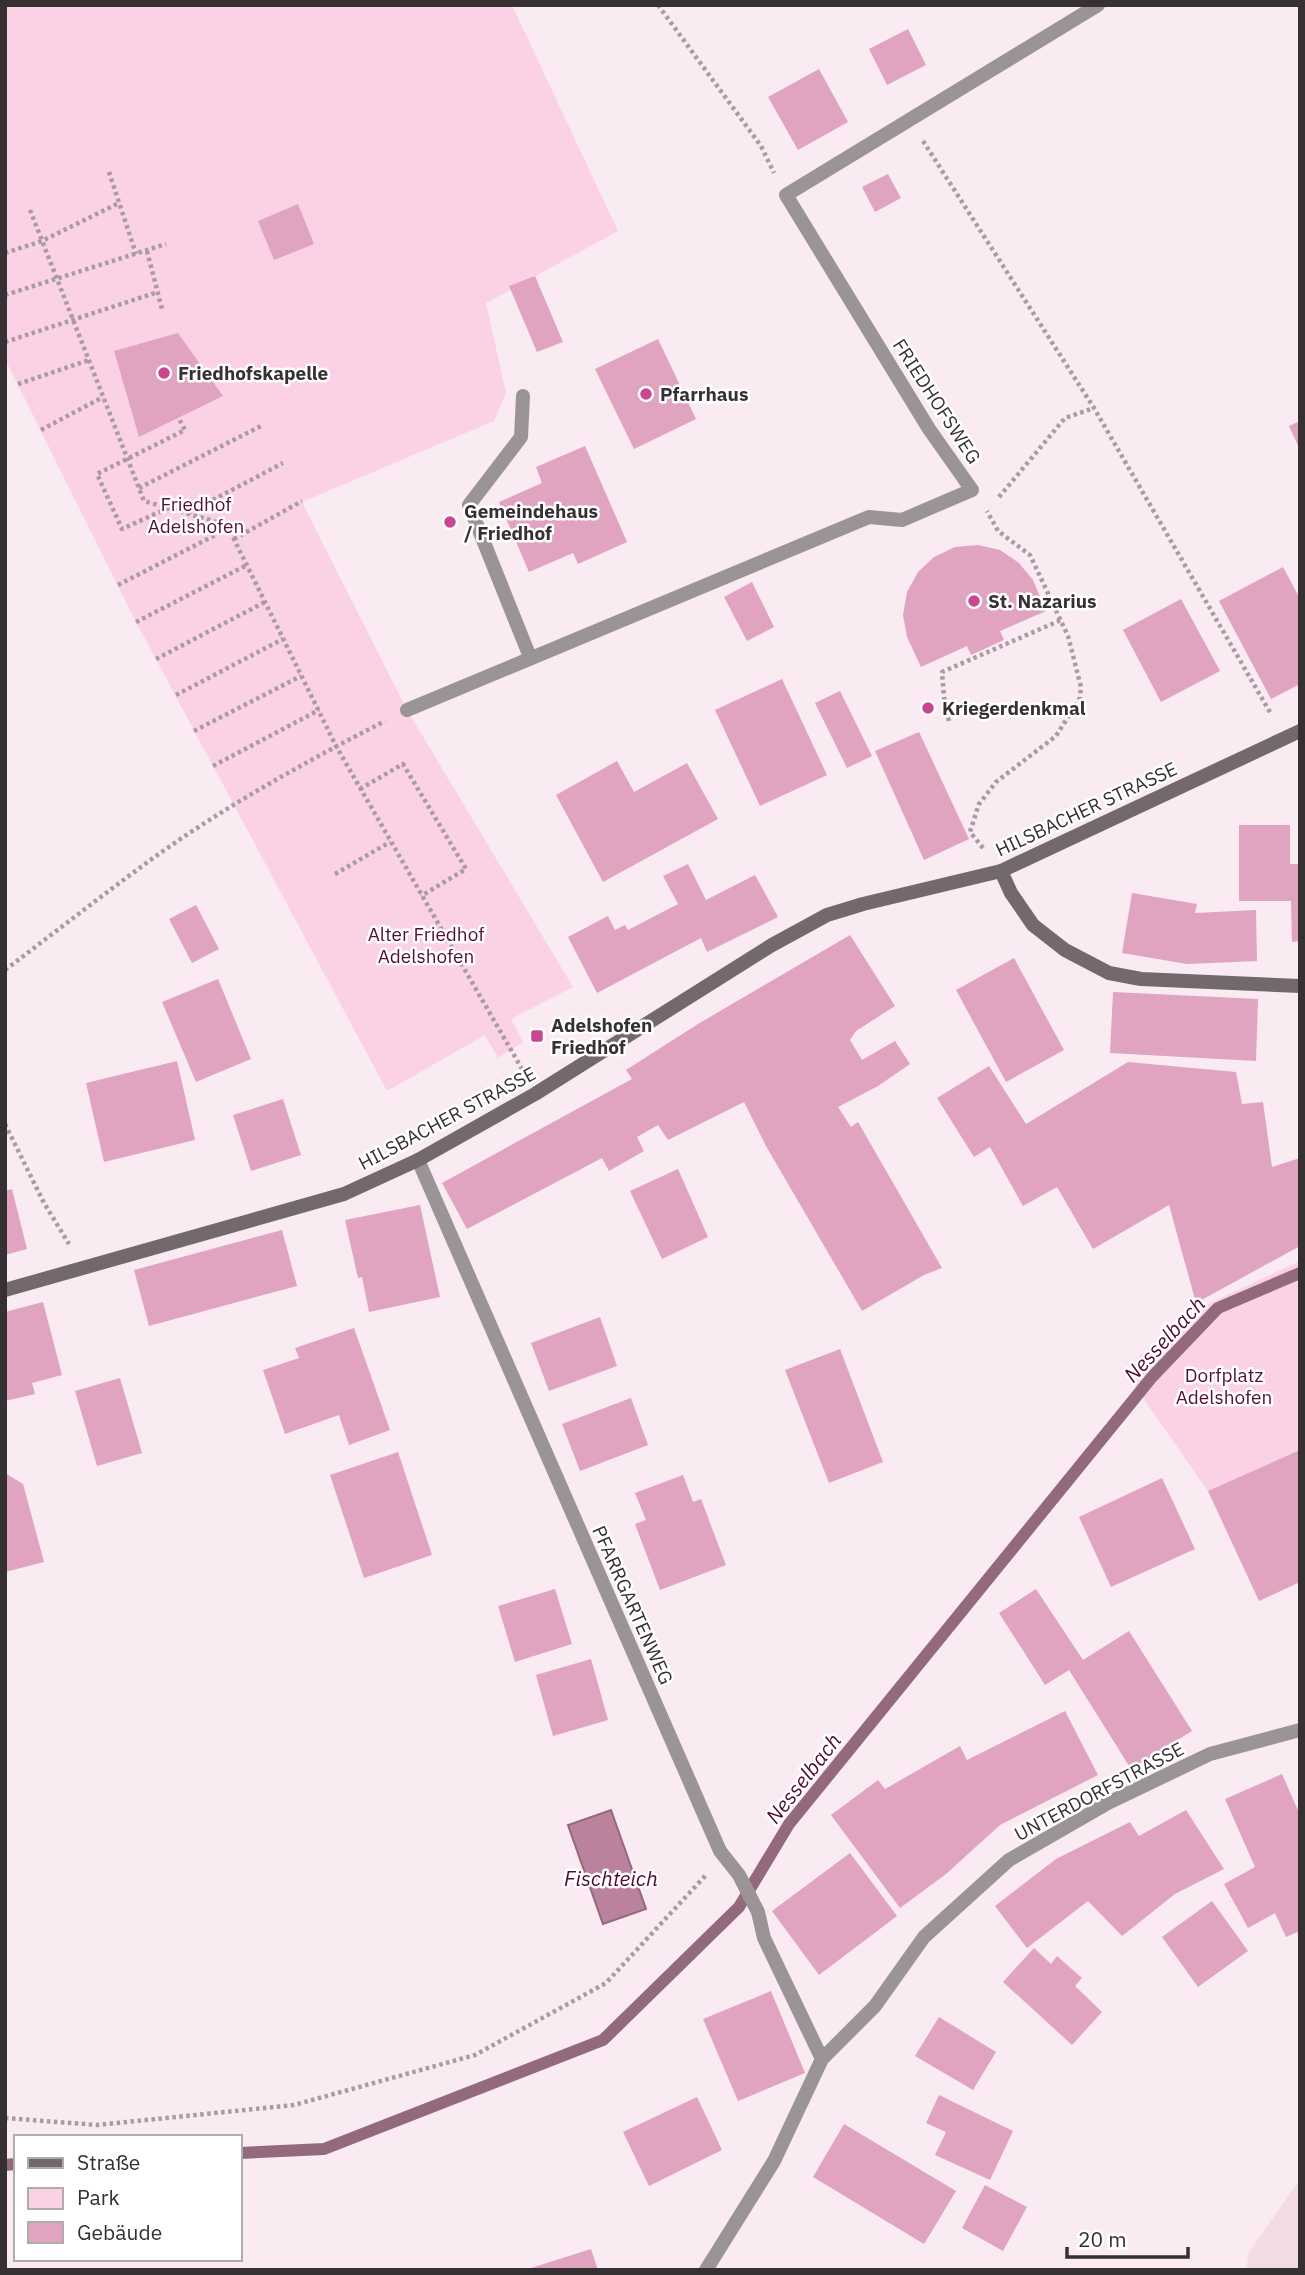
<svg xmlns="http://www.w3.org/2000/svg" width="1305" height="2275" font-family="'IBM Plex Sans',sans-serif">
	<rect width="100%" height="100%" fill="#faeaf1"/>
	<!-- built -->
	<path fill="#f3dbe6" d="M1300,2179V2270H1246L1249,2252Z"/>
	<!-- green -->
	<g fill="#fbd2e5">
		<path d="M5,5H512L618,231L486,303L506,393L494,421L302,502L407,710L573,987L511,1019L523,1042L498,1058L485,1035L387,1091L136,622L5,359Z"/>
		<path d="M1300,1261V1450L1208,1491L1129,1378L1139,1356L1210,1303Z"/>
	</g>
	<!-- water -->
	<path fill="#bb829d" stroke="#93697d" stroke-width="2" d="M611,1810L646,1909L603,1924L568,1825Z"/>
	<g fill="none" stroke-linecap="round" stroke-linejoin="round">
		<!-- stream -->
		<g stroke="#93697d" stroke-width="12">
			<path d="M240,2153L324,2149L603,2040L739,1907L789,1824L1152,1377L1218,1308L1300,1273"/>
			<path d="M5,2165L16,2164"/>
		</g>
	</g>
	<!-- building -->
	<g fill="#e0a4c0">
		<path d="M908,29L926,65L887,85L869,49Z"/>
		<path d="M819,69L848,122L798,150L768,97Z"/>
		<path d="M888,174L901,198L875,212L862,187Z"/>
		<path d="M298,204L314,244L274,260L258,221Z"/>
		<path d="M535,276L563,342L537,352L509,286Z"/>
		<path d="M178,333L223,396L139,437L114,351Z"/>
		<path d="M658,339L696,419L634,449L595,369Z"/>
		<path d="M1300,421V450L1289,426Z"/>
		<path d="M585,446L627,542L578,564L573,553L529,572L499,502L542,483L536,467Z"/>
		<path d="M978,545L1000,550L1019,563L1033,580L1046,611L1000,631L1004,640L971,655L967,646L921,667L907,637L903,615L907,592L918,572L934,557L955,547Z"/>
		<path d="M1283,567L1300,599V684L1271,699L1219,601Z"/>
		<path d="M752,582L774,627L747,641L724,597Z"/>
		<path d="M1181,599L1220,671L1161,702L1123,630Z"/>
		<path d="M782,679L827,775L760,806L715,710Z"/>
		<path d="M840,691L872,756L847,768L815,703Z"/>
		<path d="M919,732L969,839L924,860L875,751Z"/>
		<path d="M617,761L634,792L687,763L718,819L603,882L556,795Z"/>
		<path d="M1239,825H1290V864H1300V941L1292,942L1291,901H1239Z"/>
		<path d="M688,864L706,900L755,875L778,917L707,952L701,938L597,993L568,937L608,916L615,930L625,925L628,930L678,904L663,876Z"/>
		<path d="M1132,893L1197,904L1195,913L1256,910L1257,961L1187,964L1122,953Z"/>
		<path d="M196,905L219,949L192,963L169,919Z"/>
		<path d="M850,935L895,1006L856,1031L850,1040L862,1060L895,1041L910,1064L878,1086L838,1107L851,1127L858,1122L942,1268L924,1275L862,1311L766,1146L744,1102L668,1140L658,1125L637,1137L644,1151L609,1171L602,1158L467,1229L442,1183L632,1079L626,1070L698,1024Z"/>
		<path d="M1014,958L1064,1050L1006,1082L956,990Z"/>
		<path d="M218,979L251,1059L196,1082L162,1002Z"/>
		<path d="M1113,992L1258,999L1256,1061L1110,1053Z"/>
		<path d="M177,1061L195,1140L104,1162L86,1083Z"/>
		<path d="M1128,1062L1236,1072L1242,1104L1263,1102L1272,1167L1300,1158V1246L1196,1303L1169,1205L1093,1249L1057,1187L1023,1206L990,1147L974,1157L937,1098L989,1066L1026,1124Z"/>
		<path d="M283,1099L301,1155L251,1171L233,1115Z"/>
		<path d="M678,1169L708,1237L662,1259L630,1191Z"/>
		<path d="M12,1189L27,1249L5,1255V1191Z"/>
		<path d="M420,1205L440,1297L369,1312L362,1277L358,1278L345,1220Z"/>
		<path d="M282,1230L297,1286L149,1326L134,1270Z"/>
		<path d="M43,1302L62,1375L32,1383L35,1394L5,1401V1312Z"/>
		<path d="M600,1317L617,1366L549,1391L531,1343Z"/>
		<path d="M354,1328L390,1430L349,1445L339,1415L285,1434L263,1370L299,1358L295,1348Z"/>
		<path d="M840,1349L883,1462L829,1483L785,1370Z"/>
		<path d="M120,1378L142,1453L97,1466L75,1391Z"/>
		<path d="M631,1398L648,1445L580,1471L562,1424Z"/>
		<path d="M1300,1450V1582L1259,1601L1208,1491Z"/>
		<path d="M398,1452L432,1555L364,1578L330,1475Z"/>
		<path d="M5,1473L23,1484L44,1562L5,1572Z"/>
		<path d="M683,1475L693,1502L701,1499L726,1565L660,1590L635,1524L646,1520L635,1493Z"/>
		<path d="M1162,1478L1195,1549L1111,1587L1079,1517Z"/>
		<path d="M555,1589L572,1644L515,1662L498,1606Z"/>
		<path d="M1036,1589L1083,1660L1129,1631L1192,1731L1131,1769L1069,1670L1045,1685L999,1613Z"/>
		<path d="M591,1659L608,1720L553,1736L536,1675Z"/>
		<path d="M1065,1711L1098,1775L1000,1825L946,1874L900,1908L831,1815L878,1780L885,1789L960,1746L967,1760Z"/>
		<path d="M1282,1774L1300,1815V1931L1286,1937L1275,1913L1248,1928L1224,1884L1255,1867L1225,1799Z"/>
		<path d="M1186,1810L1224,1869L1175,1894L1122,1936L1088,1901L1027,1948L995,1906L1056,1859L1130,1822L1139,1836Z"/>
		<path d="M850,1853L897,1916L819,1975L772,1911Z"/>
		<path d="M1212,1901L1248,1951L1198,1987L1162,1937Z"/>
		<path d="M1034,1948L1051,1964L1057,1956L1082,1978L1075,1986L1102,2012L1072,2045L1003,1982Z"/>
		<path d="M771,1991L805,2073L738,2101L703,2019Z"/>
		<path d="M939,2017L996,2052L973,2090L915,2056Z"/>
		<path d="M939,2095L1013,2131L990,2180L935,2155L946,2132L926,2123Z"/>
		<path d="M697,2097L722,2150L649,2186L623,2132Z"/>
		<path d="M844,2124L956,2191L924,2244L813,2177Z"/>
		<path d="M985,2185L1027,2207L1003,2251L962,2228Z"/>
		<path d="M591,2249L598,2270H532L531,2268Z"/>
	</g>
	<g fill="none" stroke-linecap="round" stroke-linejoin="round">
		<!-- path -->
		<g stroke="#a89ca1" stroke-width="4.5" stroke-dasharray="3.5 3.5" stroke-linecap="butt">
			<path d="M658,5L761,146L774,173"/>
			<path d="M923,141L1094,408L1271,714"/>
			<path d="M109,172L136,254"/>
			<path d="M30,210L144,501L227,525L336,746L522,1069"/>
			<path d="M147,251L162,309"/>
			<path d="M5,253L42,241L119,203"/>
			<path d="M5,295L166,244"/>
			<path d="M5,342L158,292"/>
			<path d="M18,384L89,360"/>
			<path d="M41,430L103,397"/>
			<path d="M139,488L263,425"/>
			<path d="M999,497L1065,418L1094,408"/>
			<path d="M168,508L122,529L97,474L185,430L178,417"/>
			<path d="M188,513L283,463"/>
			<path d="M234,539L302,501"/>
			<path d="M118,585L229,528"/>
			<path d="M136,622L247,565"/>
			<path d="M156,659L265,602"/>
			<path d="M176,695L283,639"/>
			<path d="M949,721L944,697L942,672L1061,620"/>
			<path d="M194,731L301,676"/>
			<path d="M213,766L319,710"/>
			<path d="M360,789L403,764L466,869L421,896"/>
			<path d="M983,848L970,832L979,804L996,782L1056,736L1080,698L1081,687L1068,636L1030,555L998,531L987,511"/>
			<path d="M335,874L390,842"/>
			<path d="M5,970C58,930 110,889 163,851C233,802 309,760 385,721"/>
			<path d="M5,1124L44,1203L69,1244"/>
			<path d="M5,2118L97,2125L294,2105L475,2055L606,1983L706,1875"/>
		</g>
		<!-- lane -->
		<path stroke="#9b9497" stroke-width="14" d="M523,396L521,437L469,505L530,657"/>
		<!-- street -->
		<g stroke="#9b9497" stroke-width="14">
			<path d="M407,710L869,517L902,520L972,490L929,429L786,195L1098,5"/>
			<path d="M418,1160L720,1851L739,1875L758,1912L764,1938L822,2059"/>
			<path d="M706,2270L774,2161L822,2059L875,2006L924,1937L1009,1860L1108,1803L1210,1754L1300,1730"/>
		</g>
		<!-- secondary -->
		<g stroke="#73696d" stroke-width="14">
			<path d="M1001,871L1011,893L1033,925L1065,950L1109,973L1141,979L1300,986"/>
			<path d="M5,1290L344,1194L418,1160L535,1094L772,945L827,915L863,904L1001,871L1300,731"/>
		</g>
	</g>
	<!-- markers -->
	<g fill="#c84790" stroke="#fff" stroke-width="2.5">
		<circle cx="164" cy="373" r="7"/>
		<circle cx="646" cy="394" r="7"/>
		<circle cx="450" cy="522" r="7"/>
		<circle cx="974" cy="601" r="7"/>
		<circle cx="928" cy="708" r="7"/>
		<rect x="530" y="1029" width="14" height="14" rx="3.5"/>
	</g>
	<g text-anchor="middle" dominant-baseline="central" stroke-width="5" stroke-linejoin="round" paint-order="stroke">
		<!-- poi labels -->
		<g font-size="19" font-weight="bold" fill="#363033" stroke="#fff" text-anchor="start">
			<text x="178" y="373">Friedhofskapelle</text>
			<text x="660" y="394">Pfarrhaus</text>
			<text x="464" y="511">Gemeindehaus<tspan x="464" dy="22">/ Friedhof</tspan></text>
			<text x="988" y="601">St. Nazarius</text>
			<text x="942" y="708">Kriegerdenkmal</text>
			<text x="551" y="1025">Adelshofen<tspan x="551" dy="22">Friedhof</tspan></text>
		</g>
		<!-- street labels -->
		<g font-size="19" fill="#363033" stroke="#fff">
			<text transform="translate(937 401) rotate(57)">FRIEDHOFSWEG</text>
			<text transform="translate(1086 809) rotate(-25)">HILSBACHER STRASSE</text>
			<text transform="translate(447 1118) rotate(-28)">HILSBACHER STRASSE</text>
			<text transform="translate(633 1605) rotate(66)">PFARRGARTENWEG</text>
			<text transform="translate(1099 1791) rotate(-28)">UNTERDORFSTRASSE</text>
		</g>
		<!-- park labels -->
		<g font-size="19" fill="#551039" stroke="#fff">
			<text x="196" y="504">Friedhof<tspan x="196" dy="22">Adelshofen</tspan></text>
			<text x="426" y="934">Alter Friedhof<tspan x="426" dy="22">Adelshofen</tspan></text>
			<text x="1224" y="1375">Dorfplatz<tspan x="1224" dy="22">Adelshofen</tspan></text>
		</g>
		<!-- water labels -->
		<g font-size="21" font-style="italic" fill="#500a34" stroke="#fff">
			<text transform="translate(1164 1339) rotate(-47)">Nesselbach</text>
			<text transform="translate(803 1778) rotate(-52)">Nesselbach</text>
			<text x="611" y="1878">Fischteich</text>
		</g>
	</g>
	<!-- border -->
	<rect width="1305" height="2275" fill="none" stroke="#363033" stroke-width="14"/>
	<!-- legend -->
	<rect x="14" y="2135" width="228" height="126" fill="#ffffff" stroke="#afacad" stroke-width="2"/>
	<rect x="28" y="2158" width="35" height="10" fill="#73696d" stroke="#afacad" stroke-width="2"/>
	<text x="77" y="2170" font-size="21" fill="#363033">Straße</text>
	<rect x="28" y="2188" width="35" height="21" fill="#fbd2e5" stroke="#afacad" stroke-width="2"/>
	<text x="77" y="2205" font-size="21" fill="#363033">Park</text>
	<rect x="28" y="2222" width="35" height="21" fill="#e0a4c0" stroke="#afacad" stroke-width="2"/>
	<text x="77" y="2240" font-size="21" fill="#363033">Gebäude</text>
	<!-- scale -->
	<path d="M1067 2247v10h121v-10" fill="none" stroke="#363033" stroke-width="3.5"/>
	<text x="1078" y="2247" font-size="21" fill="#363033" stroke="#ffffff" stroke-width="5" paint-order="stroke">20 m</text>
</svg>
